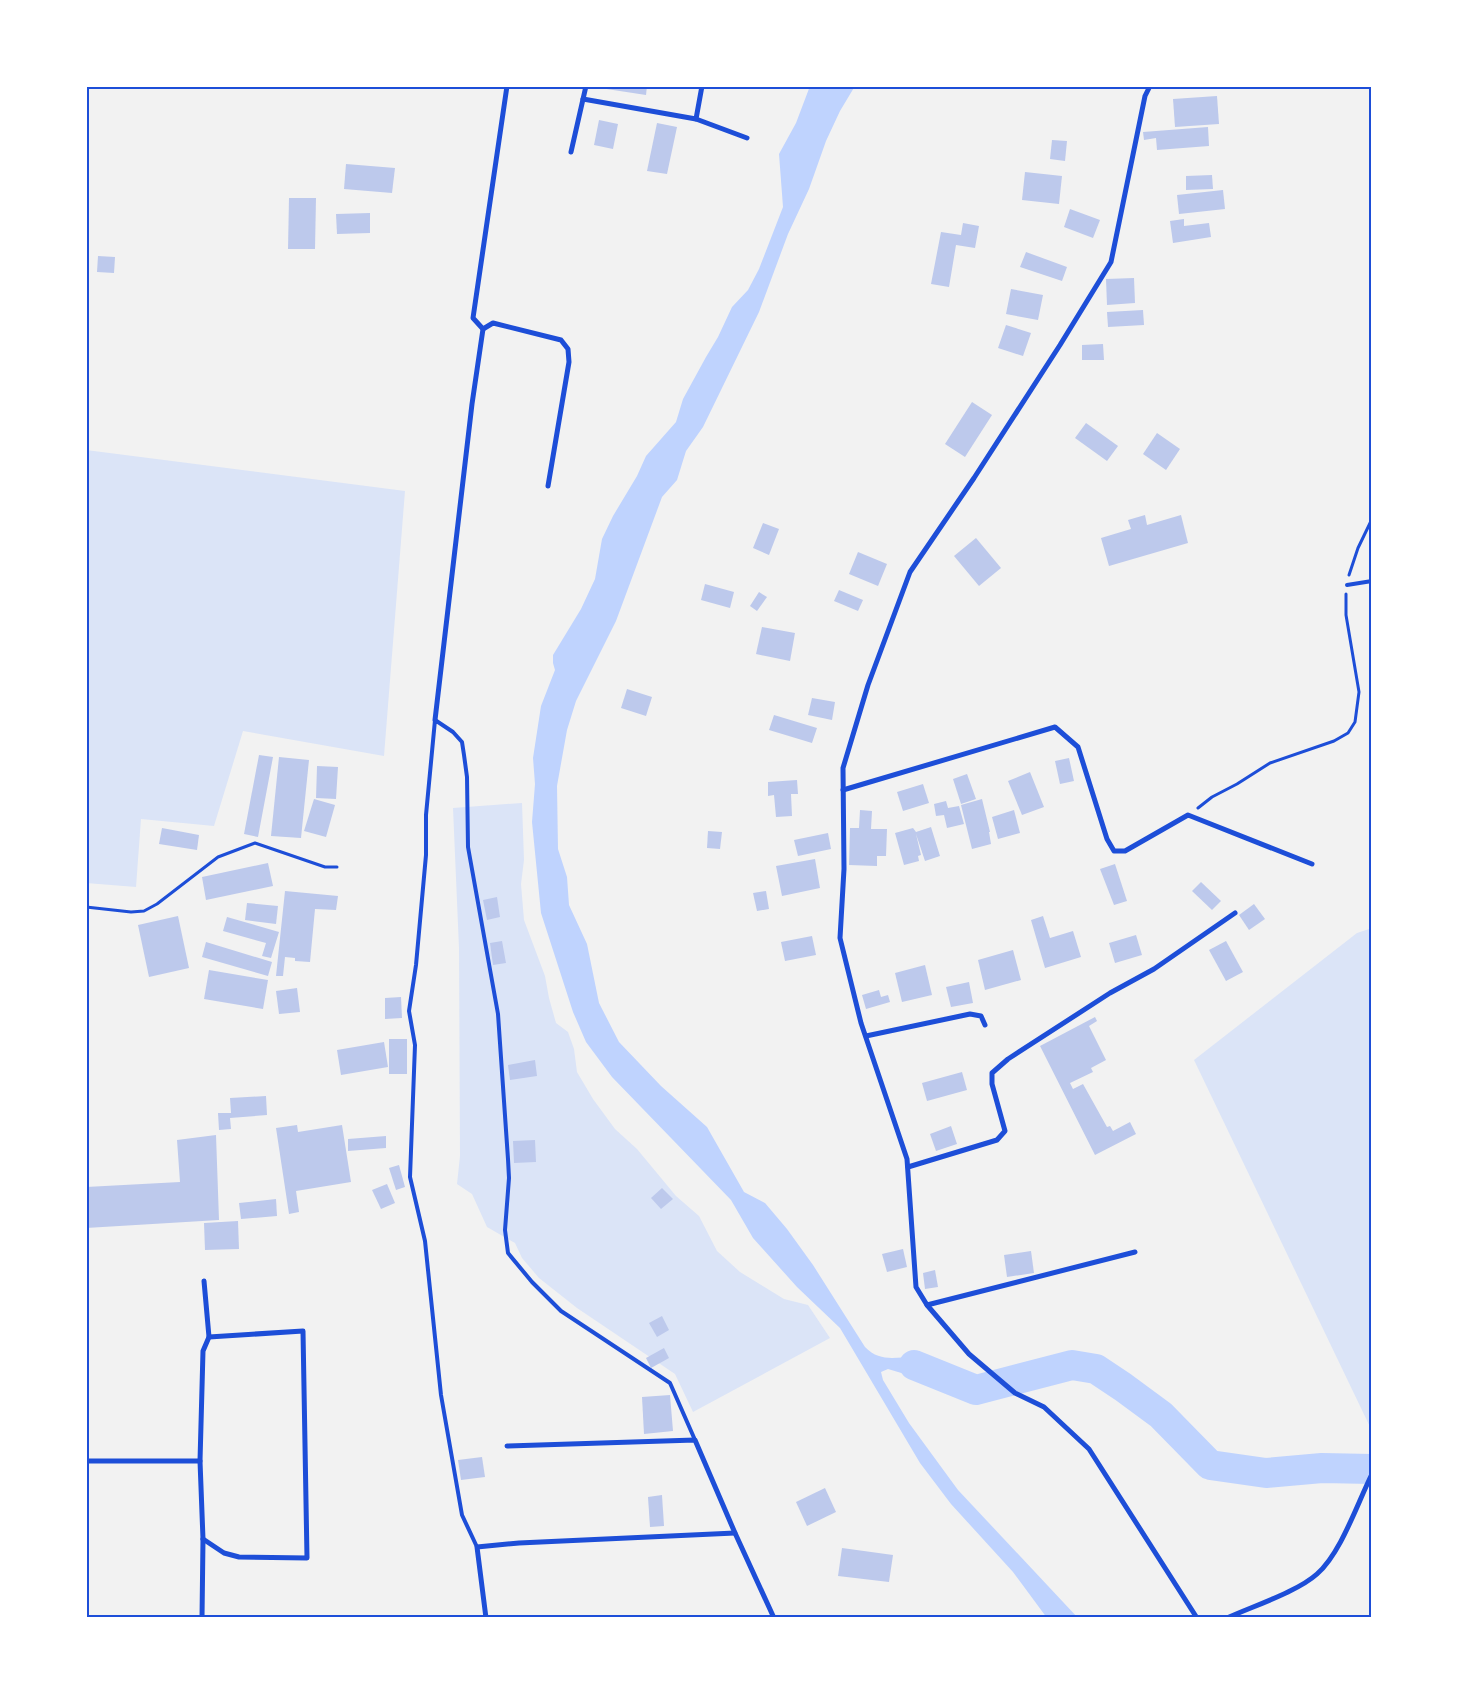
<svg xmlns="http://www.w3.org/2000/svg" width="1458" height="1704" font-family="Raleway,sans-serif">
	<rect width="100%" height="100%" fill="#f2f2f2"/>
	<!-- green -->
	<g fill="#dbe4f7">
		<path d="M86,450L405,491L384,756L243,731L214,826L141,819L136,887L86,883Z"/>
		<path d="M522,803L524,860L521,884L524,920L545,976L549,998L556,1023L568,1032L574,1049L577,1072L593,1099L615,1129L637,1149L676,1196L699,1216L717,1251L740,1272L784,1299L808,1305L830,1338L693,1412L675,1374L577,1308L539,1278L522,1258L515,1243L487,1227L472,1194L457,1184L460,1156L459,948L453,808Z"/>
		<path d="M1372,928V1431L1194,1060L1357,933Z"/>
	</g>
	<!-- water -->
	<path fill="#bfd3fe" d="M810,86H855L840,111L826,141L809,189L788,234L759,312L703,427L686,451L677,480L662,497L616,621L576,701L567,730L557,786L558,849L567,877L569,905L587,944L599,1003L619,1042L661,1086L707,1127L744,1192L765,1203L787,1229L813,1265L865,1347C884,1367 905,1352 928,1359C936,1362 945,1374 952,1380L938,1376L908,1375L888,1369L881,1372L883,1380L909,1423L958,1490L1078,1618H1047L1013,1572L951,1504L920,1463L840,1328L797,1287L753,1238L731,1200L612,1077L586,1042L573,1012L541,913L532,822L535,784L533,758L541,706L555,670L553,663V655L581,609L595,579L602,539L613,516L637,476L646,456L676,422L683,399L706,357L718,337L732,307L748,290L759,269L783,207L779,154L796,123Z"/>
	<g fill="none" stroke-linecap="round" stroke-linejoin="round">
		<!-- river -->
		<path stroke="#bfd3fe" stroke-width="30" d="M914,1365L976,1390L1072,1365L1096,1369L1123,1387L1161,1415L1210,1465L1266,1473L1322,1468L1372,1469"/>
	</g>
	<!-- building -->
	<g fill="#bdc9ec">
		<path d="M600,86H647L646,95L600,88Z"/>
		<path d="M1217,96L1219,124L1175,127L1173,99Z"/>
		<path d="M599,120L618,124L613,149L594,145Z"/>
		<path d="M657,123L677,127L667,174L647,171Z"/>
		<path d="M1208,127L1209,146L1157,150L1156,138L1144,140L1143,132Z"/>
		<path d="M1052,140L1067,141L1065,161L1050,159Z"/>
		<path d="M346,164L395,168L392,193L344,189Z"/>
		<path d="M1025,172L1062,176L1059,204L1022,200Z"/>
		<path d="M1212,175L1213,189L1186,190V176Z"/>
		<path d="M1223,190L1225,209L1179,214L1177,195Z"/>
		<path d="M289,198H316L315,249H288Z"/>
		<path d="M1070,209L1100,220L1093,238L1064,227Z"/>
		<path d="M370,213V233L337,234L336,214Z"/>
		<path d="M1184,219V226L1209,223L1211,237L1173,243L1170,221Z"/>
		<path d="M963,223L979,226L975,248L956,245L949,287L931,284L941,232L961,235Z"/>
		<path d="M1026,252L1067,267L1062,281L1020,267Z"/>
		<path d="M98,256L115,257L114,273L97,272Z"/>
		<path d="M1134,278L1135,303L1107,305L1106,279Z"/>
		<path d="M1011,289L1043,295L1038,320L1006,314Z"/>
		<path d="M1143,310L1144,325L1108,327L1107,312Z"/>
		<path d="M1006,325L1031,333L1023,356L998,348Z"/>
		<path d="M1103,344L1104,360H1082V345Z"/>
		<path d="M972,402L992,415L965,457L945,444Z"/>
		<path d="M1086,423L1118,446L1107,461L1075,438Z"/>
		<path d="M1157,433L1180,449L1166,470L1143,454Z"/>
		<path d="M1145,515L1147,525L1181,515L1188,543L1109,566L1101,538L1131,529L1128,520Z"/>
		<path d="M763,523L779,529L769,555L753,548Z"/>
		<path d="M976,538L1001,568L979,586L954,556Z"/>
		<path d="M858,552L887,564L878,586L849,574Z"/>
		<path d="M705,584L734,592L730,608L701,600Z"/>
		<path d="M839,590L863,600L858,611L834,601Z"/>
		<path d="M759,592L767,597L757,611L750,606Z"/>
		<path d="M762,627L795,633L790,661L756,654Z"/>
		<path d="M627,689L652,697L646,716L621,708Z"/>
		<path d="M812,698L835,702L832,720L808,715Z"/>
		<path d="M774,715L817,728L812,743L769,730Z"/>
		<path d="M259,755L273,757L258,837L244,834Z"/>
		<path d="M279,757L309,760L301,838L271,836Z"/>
		<path d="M1069,758L1074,781L1060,784L1055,761Z"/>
		<path d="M317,766L338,767L336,799L316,798Z"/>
		<path d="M1030,772L1044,807L1022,815L1008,781Z"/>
		<path d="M967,774L976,799L961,804L953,779Z"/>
		<path d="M797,780L798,794H791L792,816L776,817L774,795L768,796V782Z"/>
		<path d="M923,784L929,803L903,811L897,792Z"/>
		<path d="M314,799L335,805L326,837L304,831Z"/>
		<path d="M982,799L990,832H989L991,844L972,849L961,805Z"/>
		<path d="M946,801L948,808L959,806L964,824L947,828L944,815L936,816L934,804Z"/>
		<path d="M860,810L872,811L871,829H887L886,856H877V866L849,865L850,828H859Z"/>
		<path d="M1014,810L1020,833L998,839L992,817Z"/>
		<path d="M931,827L940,856L925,861L916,834L921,855L918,856L919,861L904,865L895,833L913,828L916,832Z"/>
		<path d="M162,828L199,835L197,850L159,844Z"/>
		<path d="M708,831L722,832L720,849L707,848Z"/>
		<path d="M828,833L831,849L798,856L794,840Z"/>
		<path d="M815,859L820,888L782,896L776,866Z"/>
		<path d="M268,863L273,886L206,900L202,877Z"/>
		<path d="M1115,864L1127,901L1114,905L1100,869Z"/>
		<path d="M1201,882L1221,901L1212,910L1192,891Z"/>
		<path d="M285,891L338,896L336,910L315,909L310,962L295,961V958L285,957L283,976H276Z"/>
		<path d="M766,891L769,909L757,911L753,893Z"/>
		<path d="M497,897L500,917L487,920L483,900Z"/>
		<path d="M247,903L278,906L276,924L245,920Z"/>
		<path d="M1254,904L1265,919L1249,930L1239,915Z"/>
		<path d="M178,916L189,968L149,977L138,925Z"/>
		<path d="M1043,916L1050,938L1073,931L1081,957L1045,968L1031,920Z"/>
		<path d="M227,917L279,932L271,958L262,956L266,943L223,931Z"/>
		<path d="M1136,935L1142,955L1115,963L1109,943Z"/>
		<path d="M812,936L816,955L785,961L781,942Z"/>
		<path d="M502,941L506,963L493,965L490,943Z"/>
		<path d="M1226,941L1243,972L1226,981L1209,950Z"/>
		<path d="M206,942L272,962L268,976L202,957Z"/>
		<path d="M1013,950L1021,980L985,990L978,960Z"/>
		<path d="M925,965L932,995L902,1002L895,973Z"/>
		<path d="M209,970L268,980L263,1009L204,999Z"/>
		<path d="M969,982L973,1003L951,1007L946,987Z"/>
		<path d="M297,988L300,1012L279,1014L276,991Z"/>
		<path d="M879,990L881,997L888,995L890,1002L866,1009L862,995Z"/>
		<path d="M401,997L402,1018L385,1019V998Z"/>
		<path d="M1095,1017L1097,1021L1089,1026L1106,1060L1091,1068L1093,1072L1070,1083L1073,1089L1083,1084L1107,1127L1110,1126L1113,1131L1130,1122L1136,1134L1095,1155L1040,1046Z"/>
		<rect x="389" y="1039" width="18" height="35"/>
		<path d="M384,1042L388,1067L341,1075L337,1050Z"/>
		<path d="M535,1060L537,1076L510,1080L508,1065Z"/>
		<path d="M962,1072L967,1090L927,1101L922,1083Z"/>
		<path d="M266,1096L267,1115L230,1118L231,1129L219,1130L218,1113H231L230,1098Z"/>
		<path d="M297,1125L298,1132L342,1125L351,1182L296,1191L299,1212L289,1214L276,1128Z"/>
		<path d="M951,1126L957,1144L936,1151L930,1134Z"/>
		<path d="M216,1135L219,1220L86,1228V1187L180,1182L177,1140Z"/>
		<path d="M386,1136V1148L348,1151V1139Z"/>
		<path d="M535,1140L536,1162L514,1163L513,1141Z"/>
		<path d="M399,1165L405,1187L396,1190L389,1168Z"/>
		<path d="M387,1184L395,1203L381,1209L372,1190Z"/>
		<path d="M662,1188L673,1199L661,1209L651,1198Z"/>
		<path d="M276,1199L277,1216L241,1219L239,1203Z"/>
		<path d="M238,1221L239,1249L205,1250L204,1223Z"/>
		<path d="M903,1249L907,1267L887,1272L882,1254Z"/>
		<path d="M1031,1251L1034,1273L1007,1277L1004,1255Z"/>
		<path d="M935,1270L938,1287L925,1289L923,1273Z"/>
		<path d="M662,1316L669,1330L657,1337L649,1323Z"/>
		<path d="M664,1348L669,1358L651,1368L646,1358Z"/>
		<path d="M670,1395L673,1431L644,1434L642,1397Z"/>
		<path d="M482,1457L485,1477L461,1480L458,1460Z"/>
		<path d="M825,1488L836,1512L807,1526L796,1502Z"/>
		<path d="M662,1495L664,1526L650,1527L648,1497Z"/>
		<path d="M842,1548L893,1555L889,1582L838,1576Z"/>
	</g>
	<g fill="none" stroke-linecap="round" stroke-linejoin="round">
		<!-- path -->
		<g stroke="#1d4ed8" stroke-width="3">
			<path d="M1349,575L1358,548L1372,519"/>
			<path d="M1198,808L1212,797L1237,784L1270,763L1334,741L1348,733L1355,722L1359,692L1346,615V594"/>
			<path d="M86,907L131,912L144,911L157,904L218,857L255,843L325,867H337"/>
		</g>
		<!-- service -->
		<g stroke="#1d4ed8" stroke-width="4">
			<path d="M1347,585L1372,581"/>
			<path d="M477,1547L462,1515L441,1395L425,1241L410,1177L415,1045L409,1011L416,965L426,855V815L435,720L453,732L462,742L464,755L467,777L468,847L498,1014L508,1159L509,1178L505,1230L508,1253L532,1282L561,1311L670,1383L695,1440"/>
		</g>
		<!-- minor -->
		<g stroke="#1d4ed8" stroke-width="5">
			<path d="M1150,86L1145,96L1111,262L1060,345L974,478L910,572L868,685L843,768L844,869L840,938L861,1023L907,1159L916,1287L927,1305L969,1354L1015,1393L1044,1407L1089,1449L1197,1618"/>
			<path d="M583,99L696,119L702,86"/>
			<path d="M696,119L747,138"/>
			<path d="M571,152L586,86"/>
			<path d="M483,329L493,323L561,340L568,349L569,362L548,486"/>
			<path d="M435,720L472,404L483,329L473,318L507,86"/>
			<path d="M843,790L1055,727L1078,747L1107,839L1114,851H1125L1188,815L1312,864"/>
			<path d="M866,1036L970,1014L981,1016L985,1025"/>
			<path d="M908,1167L997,1140L1005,1131L992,1084V1073L1008,1059L1110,993L1154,969L1235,913"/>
			<path d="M927,1305L1135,1252"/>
			<path d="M507,1446L695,1440L735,1533L774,1618"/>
			<path d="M86,1461H200"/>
			<path d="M203,1539L224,1553L239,1557L307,1558L303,1331L209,1337"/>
			<path d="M202,1618L203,1539L200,1461L203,1351L209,1337L204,1281"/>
			<path d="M486,1618L477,1547L519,1543L735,1533"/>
			<path d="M1227,1618C1253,1606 1297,1592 1317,1574C1341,1553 1357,1504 1372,1474"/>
		</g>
	</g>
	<!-- border -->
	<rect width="1458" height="1704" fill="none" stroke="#ffffff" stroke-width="175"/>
	<rect x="88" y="88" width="1282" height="1528" fill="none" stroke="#1d4ed8" stroke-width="2"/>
</svg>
